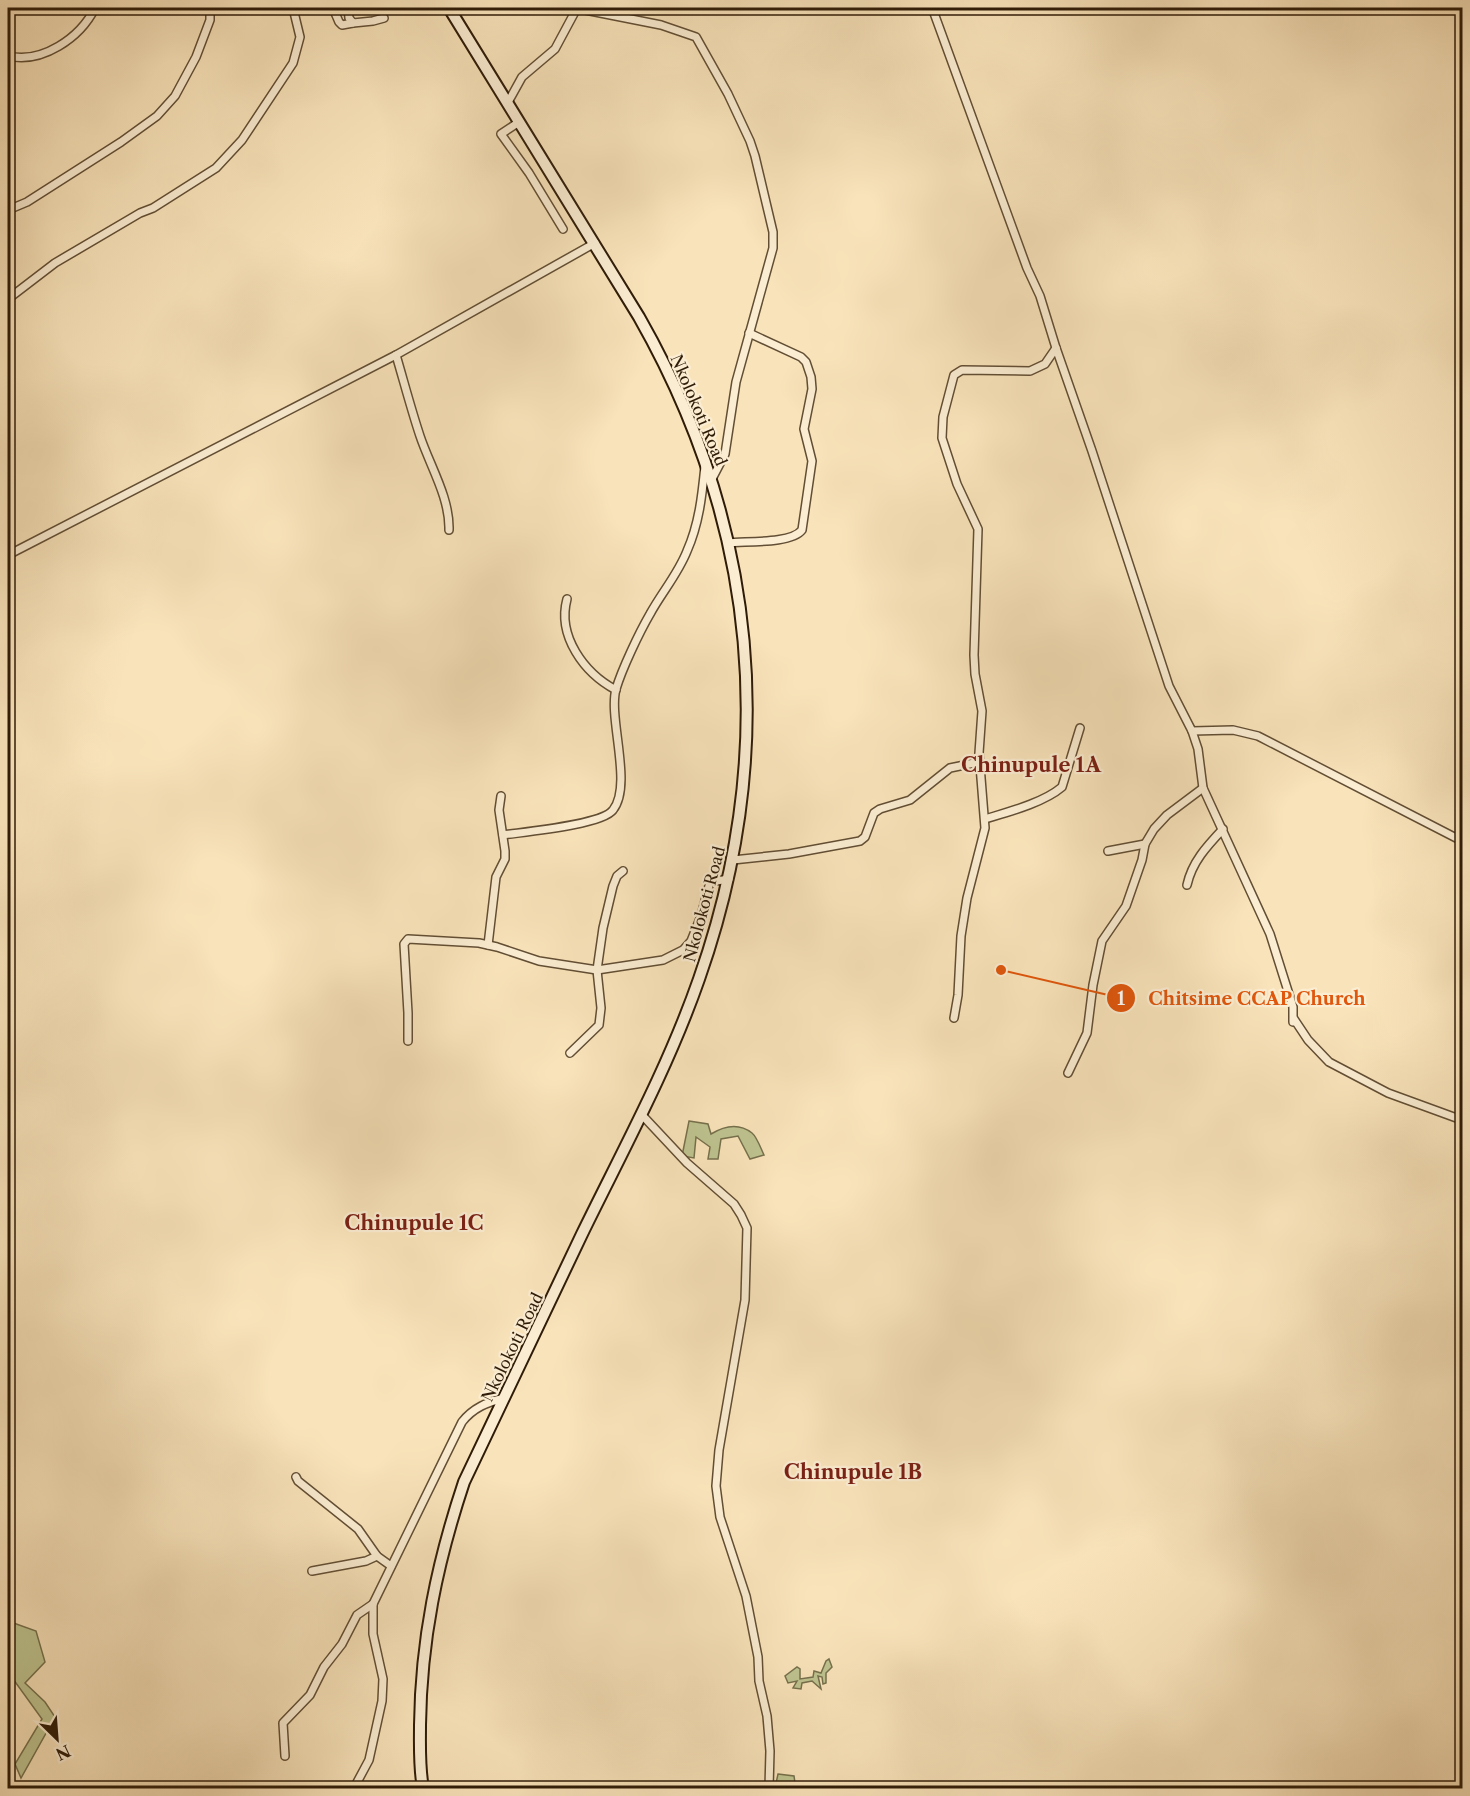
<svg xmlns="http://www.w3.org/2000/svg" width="1470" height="1796" font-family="'Libre Caslon Text',serif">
	<rect width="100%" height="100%" fill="#f9e3ba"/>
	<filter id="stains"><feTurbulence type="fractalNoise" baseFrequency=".00333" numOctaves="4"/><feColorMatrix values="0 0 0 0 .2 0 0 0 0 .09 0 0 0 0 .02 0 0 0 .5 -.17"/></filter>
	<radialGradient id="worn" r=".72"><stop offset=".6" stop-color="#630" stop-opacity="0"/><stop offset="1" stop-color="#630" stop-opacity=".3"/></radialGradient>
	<!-- green -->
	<g fill="#bec490" stroke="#76704c" stroke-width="1.5">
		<path d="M689,1121L708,1124L711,1134C724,1126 738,1122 752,1133C757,1137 761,1149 764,1155L750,1159L738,1136L721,1139L718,1159H708L710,1147L696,1137L694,1158L682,1156Z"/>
		<path d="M8,1621L36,1631L45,1662L25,1683L45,1702L55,1717L21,1778L15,1764L42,1719L8,1672V1659L11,1651L8,1648Z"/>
		<path d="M829,1659L832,1667L826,1673V1683L823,1684L822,1677L818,1676L821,1689L812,1681L802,1683L801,1689L793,1688L797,1681L788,1683L785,1676L797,1667L800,1669V1679L813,1677L814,1671L821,1673L826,1661Z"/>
		<path d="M778,1774L794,1776L795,1783L791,1788H775Z"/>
	</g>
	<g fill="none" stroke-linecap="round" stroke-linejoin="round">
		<!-- minor casing -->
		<g stroke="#624e34" stroke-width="10">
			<g id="minor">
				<path d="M333,8L339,22L342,25L353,23"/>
				<path d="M348,8L349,18L353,23L373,21L384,18"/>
				<path d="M575,8L661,25L696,37L728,94L750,141L755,156L773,232V248L736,382L725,454L712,479"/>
				<path d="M757,8L860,10L926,8L931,9L934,13L1027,268L1040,296L1056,348L1092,451L1169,686L1192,731L1233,730L1258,736L1462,841"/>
				<path d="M8,56C42,64 80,38 95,8"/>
				<path d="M507,104L522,77L555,49L577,8"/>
				<path d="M519,122L501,134L529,173L563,229"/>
				<path d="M8,210L27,202L121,142L157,116L175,96L196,57L210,20V8"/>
				<path d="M8,299L55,263L140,213L153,208L216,168L242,140L293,63L300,37L293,8"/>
				<path d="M396,355C404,382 411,409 420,436C430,466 450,498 449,530"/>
				<path d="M728,543C746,541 791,544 802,530L812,461L804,429L812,389L811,377L806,362L801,357L749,333"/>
				<path d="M8,555L396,355L595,243"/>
				<path d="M567,599C557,636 584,673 616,690"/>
				<path d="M1192,731L1198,749L1203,788L1270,934L1293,1007V1022"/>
				<path d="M985,819C1008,812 1043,803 1062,787L1080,728"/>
				<path d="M503,835C523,832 602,825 613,810C633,785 608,718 616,689C622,669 639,633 650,614C662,592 678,574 687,551C699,524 702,496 705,466"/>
				<path d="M1108,851L1145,844"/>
				<path d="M733,860L789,854L860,841L865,837L874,813L880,809L910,800L950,768L979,762"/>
				<path d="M1187,885C1192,862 1207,846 1223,829"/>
				<path d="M488,945L496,877L505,859V851L499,810L501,796"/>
				<path d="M954,1018L958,995L961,936L967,898L985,828L979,753L982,711L975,674L974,655L978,529L957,484L942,438L943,417L954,375L962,370L1030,371L1045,364L1056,348"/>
				<path d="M1294,1019L1308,1040L1329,1062L1388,1093L1462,1120"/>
				<path d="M408,1041V1013L404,944L408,939L479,943L497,947L539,961L597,970L663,960L683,950L691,941L701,916L710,882L729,879"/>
				<path d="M570,1053L599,1025L601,1008L597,970L603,928L613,886L617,876L623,871"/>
				<path d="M1068,1073L1087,1033L1093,985L1102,941L1126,906L1142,860L1145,844L1154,829L1167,815L1203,788"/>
				<path d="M642,1115L687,1163L734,1204L741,1215L747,1228L745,1300L719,1450L716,1486L720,1517L746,1596L758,1657L759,1681L767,1716L770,1751L769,1788"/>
				<path d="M296,1477L298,1481L358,1529L377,1556L391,1566"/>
				<path d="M312,1571L366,1561L377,1556"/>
				<path d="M285,1756L283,1723L310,1695L324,1667L342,1644L357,1615L373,1604"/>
				<path d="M354,1788L369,1760L382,1701L383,1679L373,1634V1604L462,1422C473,1408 487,1402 505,1398"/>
			</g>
		</g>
		<!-- secondary casing -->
		<g stroke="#2f1c08" stroke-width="14">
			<path id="secondary" d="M423,1788C419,1767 420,1746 420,1725C421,1640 437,1563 464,1482C503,1400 542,1317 582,1234C623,1150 668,1068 699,979C779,752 758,526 639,317L449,8"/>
		</g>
		<!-- minor -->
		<use href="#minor" stroke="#fbedd2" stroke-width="7"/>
		<!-- secondary -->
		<use href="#secondary" stroke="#fbedd2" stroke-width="10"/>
	</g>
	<g text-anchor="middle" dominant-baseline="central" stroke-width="4.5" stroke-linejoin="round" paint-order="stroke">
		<!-- street labels -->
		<g font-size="16" fill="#2f1c08" stroke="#fbedd2">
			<text transform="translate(699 410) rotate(67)">Nkolokoti Road</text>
			<text transform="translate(704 904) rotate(-75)">Nkolokoti Road</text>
			<text transform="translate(512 1347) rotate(-64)">Nkolokoti Road</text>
		</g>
		<!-- quarter labels -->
		<g font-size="20" font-weight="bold" fill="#7a1f14" stroke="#fbedd2">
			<text x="1031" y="765">Chinupule 1A</text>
			<text x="414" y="1223">Chinupule 1C</text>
			<text x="853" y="1472">Chinupule 1B</text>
		</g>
	</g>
	<!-- callouts -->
	<path fill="none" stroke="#df560c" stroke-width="2" d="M1001 970L1121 998"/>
	<g fill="#df560c" stroke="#fbedd2" stroke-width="2">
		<circle cx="1001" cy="970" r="6"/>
		<circle cx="1121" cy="998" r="15"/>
	</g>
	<g font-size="18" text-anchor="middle" font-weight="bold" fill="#fff">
		<text x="1121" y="1005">1</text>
	</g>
	<g font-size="18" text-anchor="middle" font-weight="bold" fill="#df560c" stroke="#fbedd2" stroke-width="4.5" stroke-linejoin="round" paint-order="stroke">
		<text x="1257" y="1005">Chitsime CCAP Church</text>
	</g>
	<!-- margin -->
	<rect width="1470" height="1796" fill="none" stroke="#f9e3ba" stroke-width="30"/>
	<rect x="9" y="9" width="1452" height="1778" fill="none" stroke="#2f1c08" stroke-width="3"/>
	<rect x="15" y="15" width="1440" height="1766" fill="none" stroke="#2f1c08" stroke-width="1.5"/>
	<!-- north arrow -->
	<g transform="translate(57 1739) rotate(155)" stroke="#fbedd2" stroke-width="4.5" paint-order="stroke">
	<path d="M0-4.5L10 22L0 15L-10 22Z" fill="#2f1c08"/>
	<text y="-9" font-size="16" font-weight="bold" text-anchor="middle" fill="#2f1c08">N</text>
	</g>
	<rect width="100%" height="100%" filter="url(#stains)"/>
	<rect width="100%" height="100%" fill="url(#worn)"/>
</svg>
